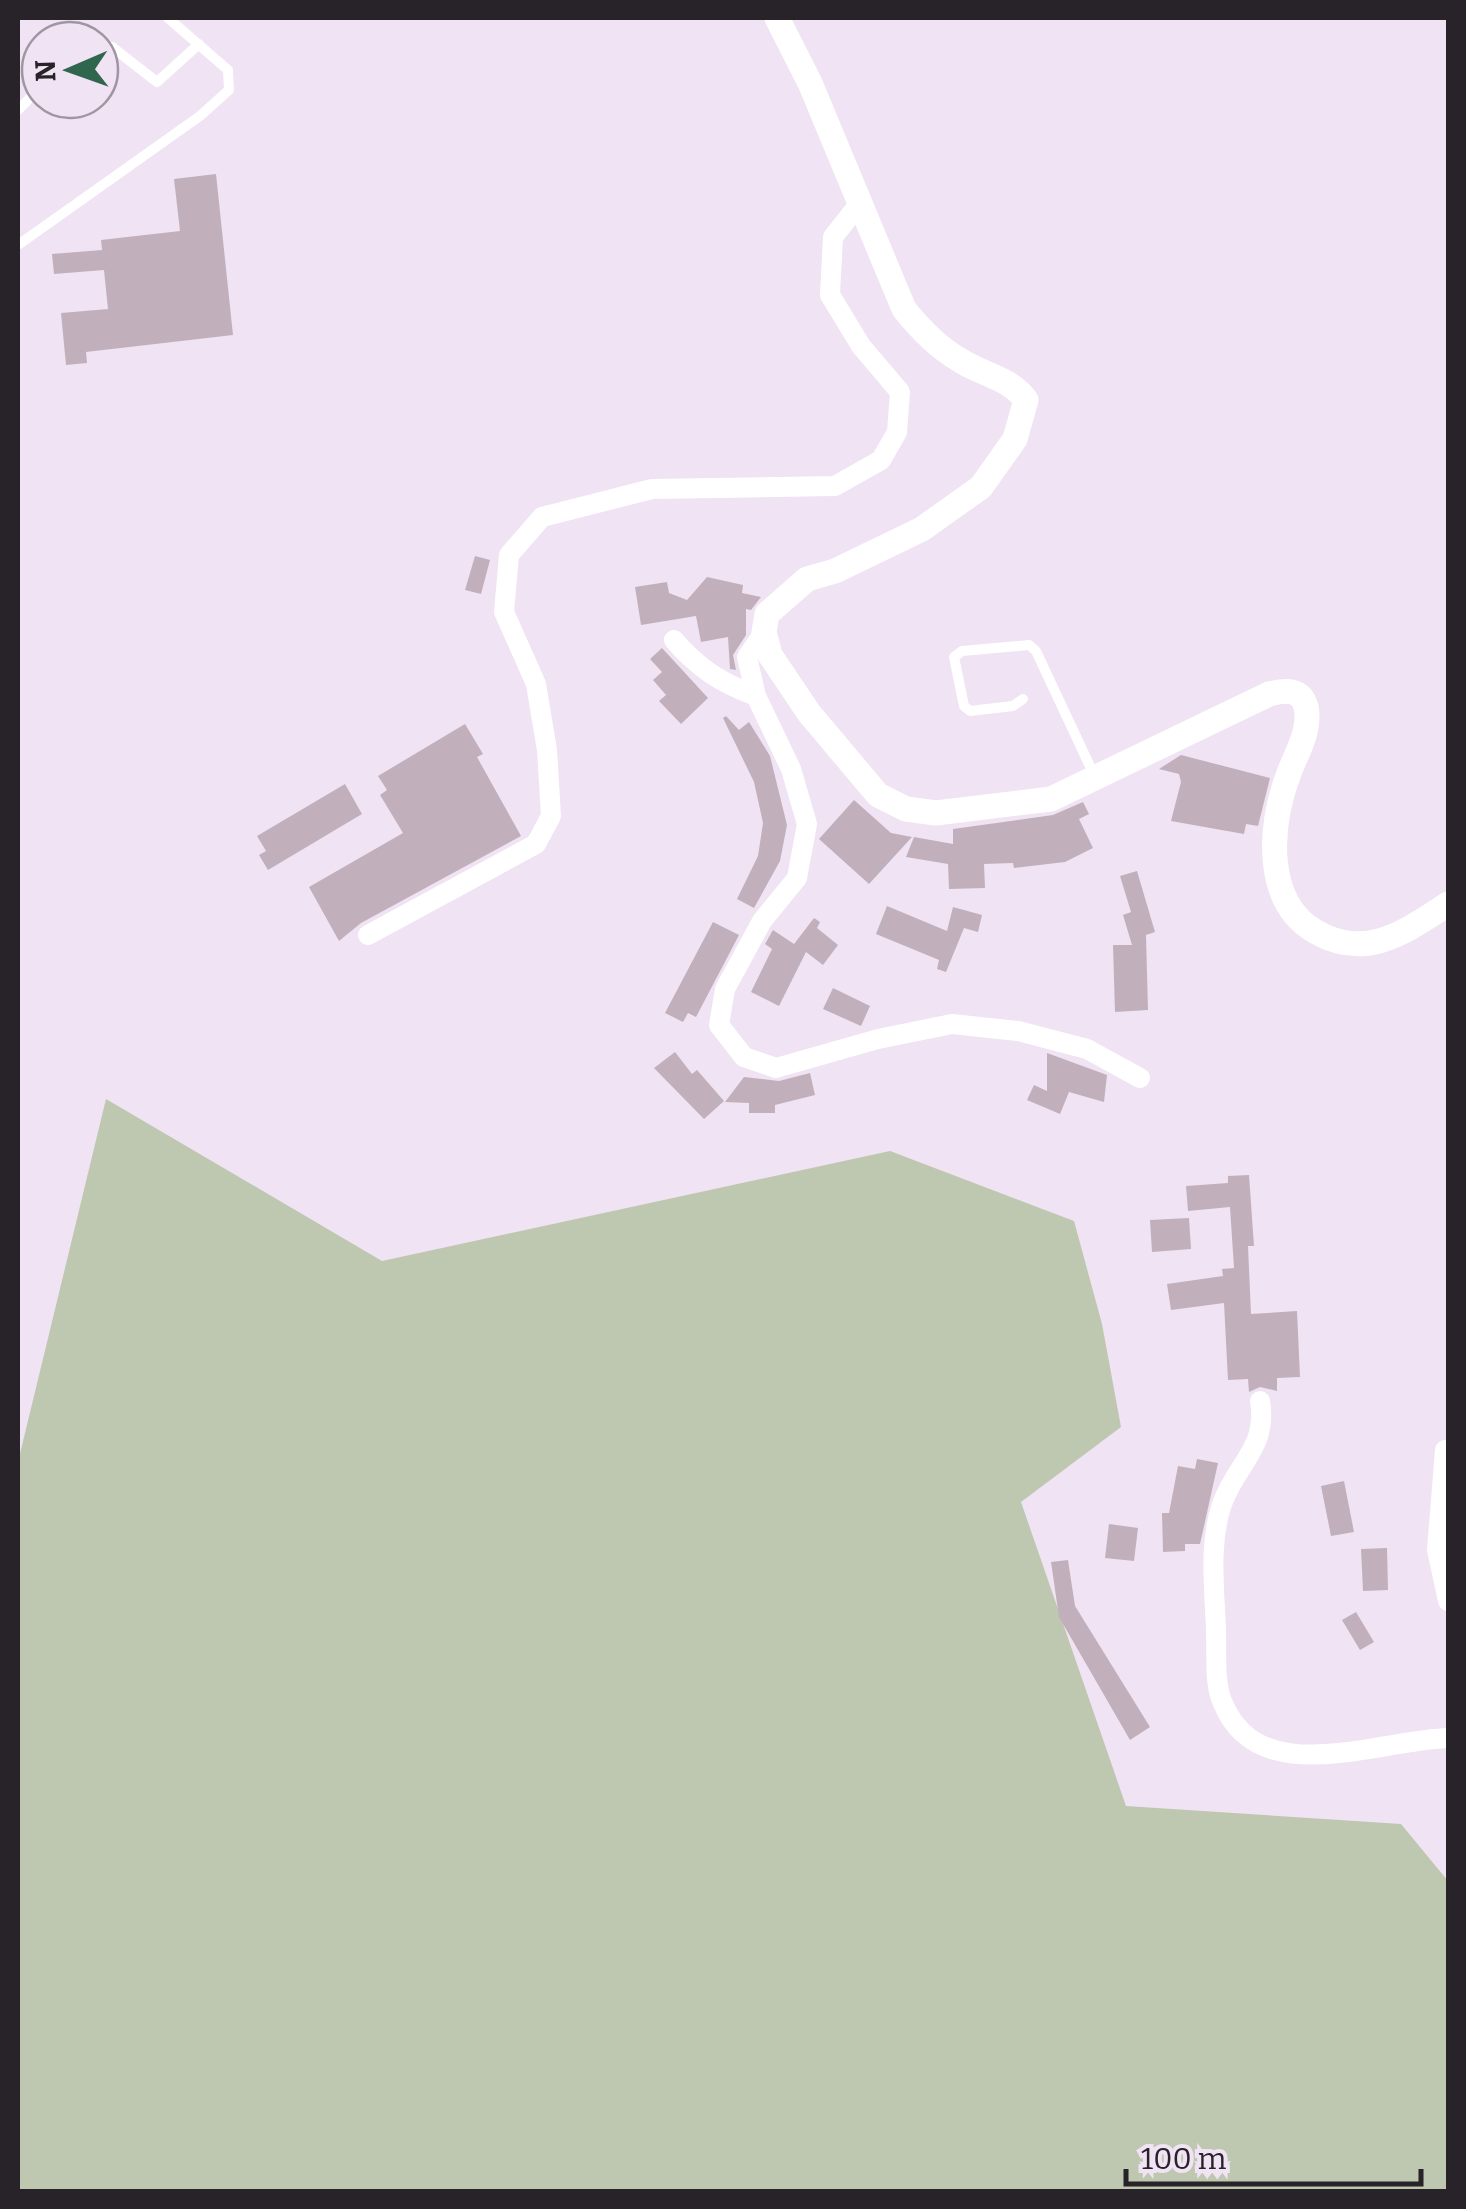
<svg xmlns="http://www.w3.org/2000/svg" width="1466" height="2209" font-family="Bitter,serif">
	<rect width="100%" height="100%" fill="#f0e3f3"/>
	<!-- green -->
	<path fill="#bec7b0" d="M106,1099L382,1261L890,1151L1074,1221L1102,1324L1121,1427L1021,1502L1126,1806L1401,1824L1448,1881V2191L18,2192V1462Z"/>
	<!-- building -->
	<g fill="#c1b0bc">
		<path d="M216,174L233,335L86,352L87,363L66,365L61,313L108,309L104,270L54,274L52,254L102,250L101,240L180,231L174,179Z"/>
		<path d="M475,556L490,560L481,594L465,590Z"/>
		<path d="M707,577L743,585L742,593L761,597L751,610L746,609V635L733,655L736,670L730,669L728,637L701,642L696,616L641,625L635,587L667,582L669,593L687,600Z"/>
		<path d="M662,648L708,698L681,724L659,701L666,695L653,680L662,672L650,659Z"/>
		<path d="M726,716L739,730L749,722L770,756L787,825L780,861L754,908L737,899L758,856L763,823L754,782L723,718Z"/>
		<path d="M465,724L483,754L477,757L521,836L361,923L339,941L309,887L403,833L380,795L387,790L378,776Z"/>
		<path d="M1181,755L1270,778L1258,826L1246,824L1244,834L1171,821L1181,782L1179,774L1159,769Z"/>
		<path d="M345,784L362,814L268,870L259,855L266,851L257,836Z"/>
		<path d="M854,800L891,833L912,837L869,884L819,839Z"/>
		<path d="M1083,802L1089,814L1079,819L1093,848L1065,862L1014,868L1013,863L984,864L985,888L949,889L948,864L906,857L914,837L953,844V829L1053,815Z"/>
		<path d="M1137,871L1155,932L1146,935L1148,1010L1115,1012L1113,945H1132L1123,915L1131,912L1120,876Z"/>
		<path d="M887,906L947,931L953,907L982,915L978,932L964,928L946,972L937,969L939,960L876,934Z"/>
		<path d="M814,918L820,922L817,928L838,945L823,965L806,952L779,1006L751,992L772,949L765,944L773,930L794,944Z"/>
		<path d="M713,922L739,935L696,1017L688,1013L683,1022L665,1013Z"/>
		<path d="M833,988L870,1006L861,1026L823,1009Z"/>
		<path d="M675,1052L692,1074L697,1070L724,1101L704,1119L654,1068Z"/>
		<path d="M1047,1053L1107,1075L1104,1102L1069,1092L1060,1114L1027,1100L1034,1085L1047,1091Z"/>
		<path d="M810,1073L815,1095L775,1105V1113H749V1103L725,1102L744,1077L779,1081Z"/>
		<path d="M1249,1175L1254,1246H1248L1251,1314L1297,1311L1300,1377L1277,1378V1391L1260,1387L1249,1392L1248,1379L1228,1380L1224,1303L1171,1310L1167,1284L1223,1276L1222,1269L1234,1268L1230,1207L1188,1211L1186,1186L1228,1183V1176Z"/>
		<path d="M1189,1218L1191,1249L1152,1252L1150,1220Z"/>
		<path d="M1197,1459L1218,1463L1200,1544H1185V1551L1163,1552L1162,1513H1169L1178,1466L1195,1469Z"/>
		<path d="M1344,1481L1354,1532L1331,1536L1321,1486Z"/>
		<path d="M1109,1524L1138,1528L1134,1561L1105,1558Z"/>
		<path d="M1387,1548L1388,1590L1363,1591L1361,1549Z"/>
		<path d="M1068,1560L1075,1606L1150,1727L1130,1740L1059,1617L1051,1562Z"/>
		<path d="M1356,1612L1374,1642L1360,1650L1342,1620Z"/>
	</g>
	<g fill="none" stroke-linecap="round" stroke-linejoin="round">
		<!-- service -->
		<g stroke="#fff" stroke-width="10">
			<path d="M100,52L112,47L157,82L199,44"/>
			<path d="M18,110L40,88"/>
			<path d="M18,245L200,116L229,90L228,70L168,18"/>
			<path d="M1023,699L1013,706L970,711L964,706L954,657L962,651L1029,645L1036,651L1095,777"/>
		</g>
		<!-- minor -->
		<g stroke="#fff" stroke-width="20">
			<path d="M764,632L747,657L756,696L791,769L807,824L797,878L762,921L725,989L719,1025L744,1057L776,1068L878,1039L952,1024L1018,1031L1087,1049L1140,1078"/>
			<path d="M674,640C698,668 721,683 756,696"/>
			<path d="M368,935L536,844L551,816L547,750L536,684L504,612L509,555L542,517L652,489L835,486L881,460L897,432L900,392L861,346L830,295L833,237L860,203"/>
			<path d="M1260,1401C1268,1448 1236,1464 1222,1504C1208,1545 1215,1591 1216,1633C1217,1655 1214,1681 1222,1701C1257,1792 1377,1740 1448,1738"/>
			<path d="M1445,1450L1437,1550L1448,1601"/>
		</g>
		<!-- tertiary -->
		<path stroke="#fff" stroke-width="25" d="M777,18L810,83L904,309C920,329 936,346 958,359C982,375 1009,377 1026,400L1015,439L981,487L922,529L835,571L807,579L767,614L764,632L770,655L809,713L878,795L906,809L936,813L1051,799L1269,694C1285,690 1301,688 1306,707C1311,730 1297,752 1289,773C1270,823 1262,901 1316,932C1367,961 1406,931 1448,904"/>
	</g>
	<!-- border -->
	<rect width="1466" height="2209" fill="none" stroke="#272328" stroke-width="40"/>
	<!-- north arrow -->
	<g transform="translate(70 70) rotate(268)"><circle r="48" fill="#f0e3f3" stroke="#a096a2" stroke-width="2.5"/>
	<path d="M0-8L18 38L0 25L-18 38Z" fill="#30664d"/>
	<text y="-15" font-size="28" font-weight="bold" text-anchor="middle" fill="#272328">N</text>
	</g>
	<!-- scale -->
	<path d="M1126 2169v15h295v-15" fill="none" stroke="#272328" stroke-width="5"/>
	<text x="1141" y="2169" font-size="30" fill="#272328" stroke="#f0e3f3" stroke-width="8" paint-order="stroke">100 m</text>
</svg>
